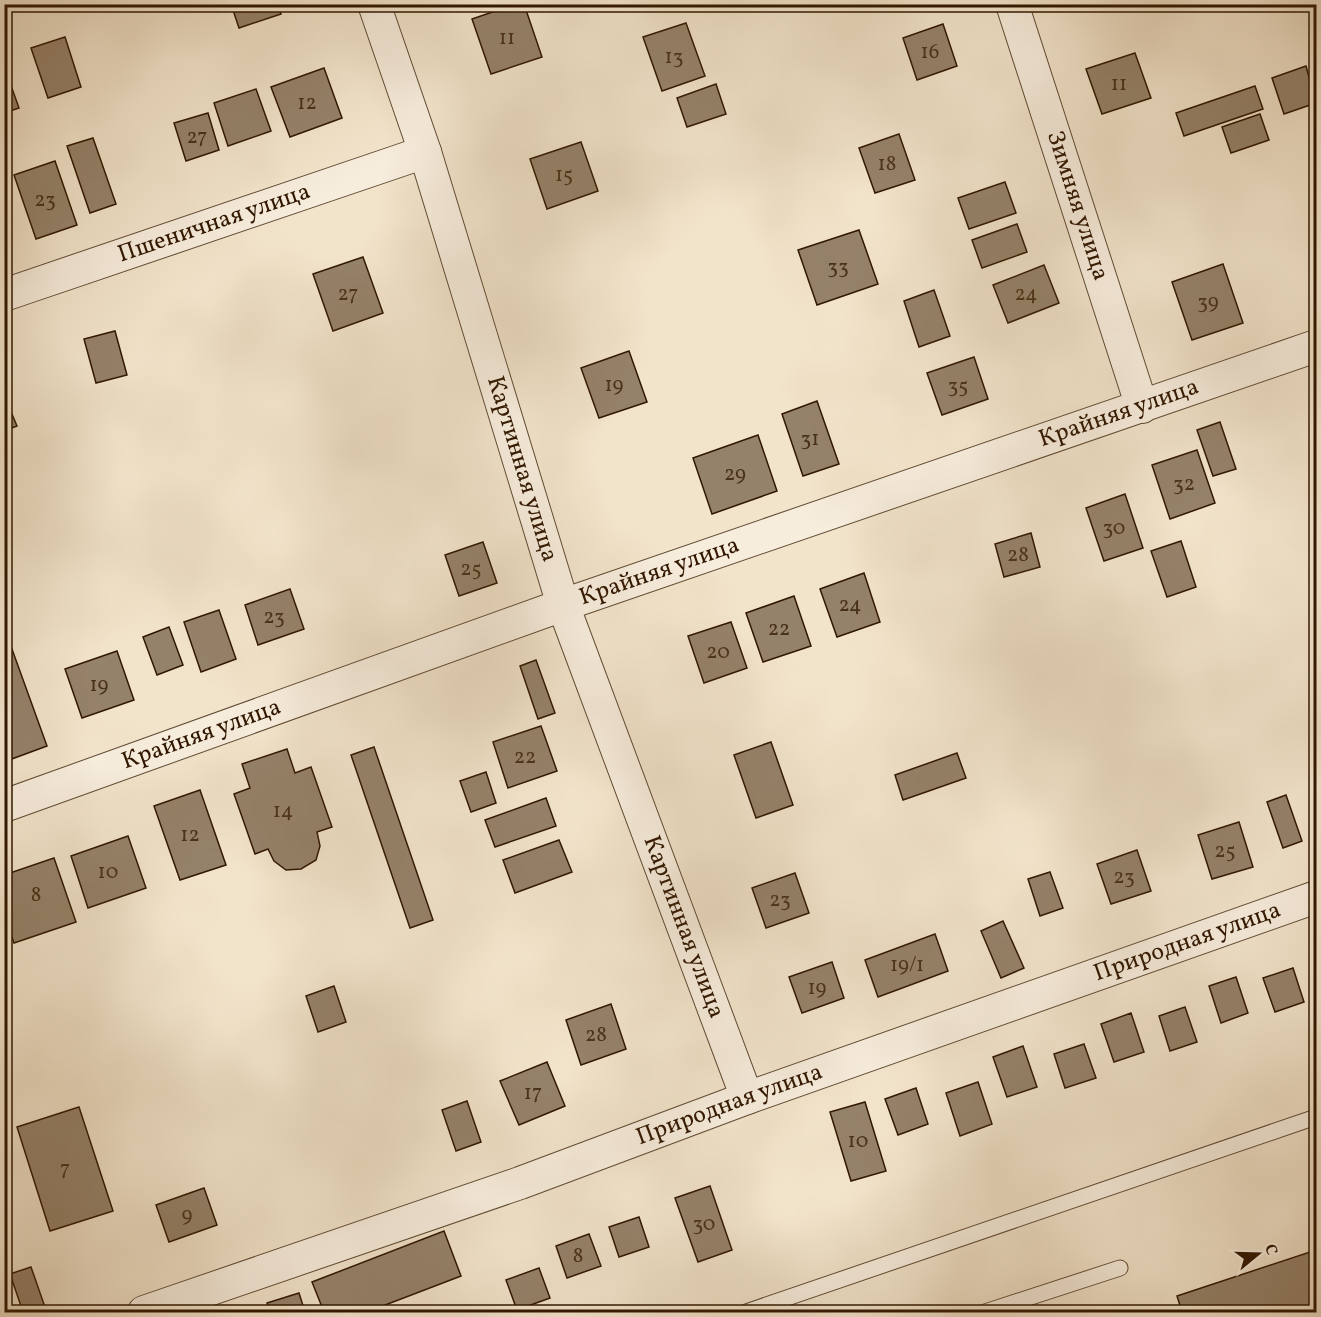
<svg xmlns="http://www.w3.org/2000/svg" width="1321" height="1317" font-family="Vollkorn,serif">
	<rect width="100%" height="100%" fill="#f2e4cb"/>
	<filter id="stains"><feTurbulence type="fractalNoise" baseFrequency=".00333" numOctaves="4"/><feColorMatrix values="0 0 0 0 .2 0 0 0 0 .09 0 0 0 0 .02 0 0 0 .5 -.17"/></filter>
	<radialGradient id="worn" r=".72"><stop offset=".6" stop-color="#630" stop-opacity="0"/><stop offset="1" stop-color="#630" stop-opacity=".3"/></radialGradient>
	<!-- building -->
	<g fill="#95826a" stroke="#311700" stroke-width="1.5">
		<path d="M231,4H278L281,14L239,28Z"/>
		<path d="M516,4H524L542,57L491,74L472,19Z"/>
		<path d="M686,23L705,76L662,91L643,37Z"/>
		<path d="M943,24L957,66L917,80L903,38Z"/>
		<path d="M65,37L81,87L48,98L31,48Z"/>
		<path d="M1135,53L1151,98L1102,114L1086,69Z"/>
		<path d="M4,66L19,108L4,113Z"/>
		<path d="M1306,66L1316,103L1284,114L1272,78Z"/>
		<path d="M324,68L342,118L290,137L271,87Z"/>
		<path d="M716,84L726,114L687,127L677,98Z"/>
		<path d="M1255,86L1263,109L1184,136L1176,113Z"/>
		<path d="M256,89L271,131L228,146L214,103Z"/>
		<path d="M208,113L219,150L186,161L174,123Z"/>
		<path d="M1260,114L1269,140L1231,153L1222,127Z"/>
		<path d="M899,134L915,180L875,193L859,148Z"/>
		<path d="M93,138L116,204L90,213L67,146Z"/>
		<path d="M581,142L598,191L547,209L530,159Z"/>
		<path d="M55,161L77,225L36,239L14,175Z"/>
		<path d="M1005,182L1016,213L969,229L958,198Z"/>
		<path d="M1017,224L1027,252L982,268L972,240Z"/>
		<path d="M859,230L878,284L817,305L798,250Z"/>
		<path d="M363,257L383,313L333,331L313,274Z"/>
		<path d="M1223,264L1243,323L1192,340L1172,282Z"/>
		<path d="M1044,265L1059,303L1008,323L993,285Z"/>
		<path d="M934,290L950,336L919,347L904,301Z"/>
		<path d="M115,331L127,375L96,383L84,339Z"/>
		<path d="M629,351L647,402L599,418L581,368Z"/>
		<path d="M974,357L988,399L942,415L927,373Z"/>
		<path d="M4,395L17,426L4,431Z"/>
		<path d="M817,401L839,464L803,476L782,414Z"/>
		<path d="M1220,422L1236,469L1213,476L1197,430Z"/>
		<path d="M758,435L777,491L712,514L693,458Z"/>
		<path d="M1197,450L1215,503L1170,519L1152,465Z"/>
		<path d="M1125,494L1143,548L1104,561L1086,508Z"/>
		<path d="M1031,533L1040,567L1004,577L995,544Z"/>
		<path d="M1181,541L1196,587L1167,597L1151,551Z"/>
		<path d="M483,542L497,583L459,596L445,555Z"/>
		<path d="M864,573L880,622L837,637L820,589Z"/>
		<path d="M290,589L304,629L258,645L245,605Z"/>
		<path d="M794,596L811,646L763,662L746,613Z"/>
		<path d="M219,610L236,659L201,672L184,622Z"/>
		<path d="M731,622L747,668L704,683L688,636Z"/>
		<path d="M4,627L47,746L9,760L4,748Z"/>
		<path d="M169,627L183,665L157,675L143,637Z"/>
		<path d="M117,651L134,700L82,718L65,669Z"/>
		<path d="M536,660L555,713L538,719L520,666Z"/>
		<path d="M541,726L557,771L508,788L493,742Z"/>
		<path d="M771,742L793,805L756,818L734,755Z"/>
		<path d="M374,747L433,920L410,928L351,755Z"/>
		<path d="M287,749L295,773L311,767L332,827L317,832L320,846L316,860L301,869L286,870L274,861L268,849L255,854L234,794L250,788L242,764Z"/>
		<path d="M957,753L966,778L903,800L895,775Z"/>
		<path d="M486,772L496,803L471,812L460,781Z"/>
		<path d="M200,790L226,865L180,880L154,806Z"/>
		<path d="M1286,795L1302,841L1283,848L1267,802Z"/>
		<path d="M546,798L556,826L495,847L485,820Z"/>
		<path d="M1239,822L1253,867L1212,879L1198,835Z"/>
		<path d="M128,836L146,888L88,908L71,856Z"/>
		<path d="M559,840L572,872L515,893L503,860Z"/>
		<path d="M1137,850L1151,891L1111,904L1097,864Z"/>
		<path d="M54,858L76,922L14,943L4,916V875Z"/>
		<path d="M1050,872L1063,908L1040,916L1028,879Z"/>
		<path d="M795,873L809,913L766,928L752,888Z"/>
		<path d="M1003,921L1024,968L1001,978L981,931Z"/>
		<path d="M935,934L948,971L878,997L865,960Z"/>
		<path d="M832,962L844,998L802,1013L789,977Z"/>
		<path d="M1293,968L1304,1002L1275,1012L1263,978Z"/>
		<path d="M1236,977L1248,1013L1221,1023L1209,986Z"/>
		<path d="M334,986L346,1022L318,1032L306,996Z"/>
		<path d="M611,1004L626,1049L581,1065L566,1020Z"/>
		<path d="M1185,1007L1197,1042L1170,1051L1159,1016Z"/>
		<path d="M1131,1013L1144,1052L1114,1062L1101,1024Z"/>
		<path d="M1084,1044L1096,1078L1065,1088L1054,1054Z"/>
		<path d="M1023,1046L1037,1087L1007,1097L993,1057Z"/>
		<path d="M547,1062L565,1106L519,1125L500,1081Z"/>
		<path d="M978,1082L992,1124L960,1136L946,1093Z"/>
		<path d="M916,1088L928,1124L898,1135L885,1099Z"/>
		<path d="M467,1101L481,1142L456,1151L442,1110Z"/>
		<path d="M865,1102L886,1171L851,1181L830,1112Z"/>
		<path d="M79,1107L113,1211L50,1231L17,1127Z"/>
		<path d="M710,1186L732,1250L698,1262L675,1198Z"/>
		<path d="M204,1188L217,1225L169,1242L156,1205Z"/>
		<path d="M639,1217L649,1247L619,1257L609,1227Z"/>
		<path d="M444,1231L461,1276L367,1312H324L312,1282Z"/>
		<path d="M589,1234L601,1266L567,1278L556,1246Z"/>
		<path d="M1316,1250V1312H1182L1177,1296Z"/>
		<path d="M31,1267L46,1310L23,1312L10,1274Z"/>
		<path d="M539,1268L550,1298L517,1310L506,1280Z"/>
		<path d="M299,1293L305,1312H270L267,1303Z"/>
		<path d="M1128,1306L1130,1312H1110Z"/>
	</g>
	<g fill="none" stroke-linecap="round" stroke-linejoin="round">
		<!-- service casing -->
		<g stroke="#614a33" stroke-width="17">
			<g id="service">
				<path d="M746,1312L1316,1117"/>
				<path d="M985,1312L1120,1268"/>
			</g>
		</g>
		<!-- minor casing -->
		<g stroke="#614a33" stroke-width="34">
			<g id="minor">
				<path id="s1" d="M374,4L425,152L563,605L747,1098"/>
				<path id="s2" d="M1012,4L1142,407"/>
				<path id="s3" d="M4,295L425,152"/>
				<path id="s4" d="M4,806L563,605L1316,346"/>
				<path id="s5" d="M144,1312L520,1183L747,1098L1316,897"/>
			</g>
		</g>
		<!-- service -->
		<use href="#service" stroke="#f7eddd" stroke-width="15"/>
		<!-- minor -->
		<use href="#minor" stroke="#f7eddd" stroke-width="32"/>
	</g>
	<g text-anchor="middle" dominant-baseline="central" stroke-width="4.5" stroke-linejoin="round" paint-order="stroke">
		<!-- number labels -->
		<g font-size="21" fill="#4a321a">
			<text x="507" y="38">11</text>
			<text x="930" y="52">16</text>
			<text x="674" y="57">13</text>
			<text x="1119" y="84">11</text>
			<text x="307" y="103">12</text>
			<text x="197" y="137">27</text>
			<text x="887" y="164">18</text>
			<text x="564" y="175">15</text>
			<text x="45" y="200">23</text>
			<text x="838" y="267">33</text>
			<text x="348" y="294">27</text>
			<text x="1026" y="294">24</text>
			<text x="1208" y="302">39</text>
			<text x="614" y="385">19</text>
			<text x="958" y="386">35</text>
			<text x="810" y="439">31</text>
			<text x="735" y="474">29</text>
			<text x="1184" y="484">32</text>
			<text x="1114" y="528">30</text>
			<text x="1018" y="555">28</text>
			<text x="471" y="569">25</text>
			<text x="850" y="605">24</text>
			<text x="274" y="617">23</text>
			<text x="779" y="629">22</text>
			<text x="718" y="652">20</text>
			<text x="99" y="685">19</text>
			<text x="525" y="757">22</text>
			<text x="283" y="811">14</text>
			<text x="190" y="835">12</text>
			<text x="1225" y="851">25</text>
			<text x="108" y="872">10</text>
			<text x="1124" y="877">23</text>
			<text x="36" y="895">8</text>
			<text x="780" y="900">23</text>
			<text x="907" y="965">19/1</text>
			<text x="817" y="988">19</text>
			<text x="596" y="1035">28</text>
			<text x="533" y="1093">17</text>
			<text x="858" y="1141">10</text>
			<text x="65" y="1169">7</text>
			<text x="187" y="1215">9</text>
			<text x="704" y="1224">30</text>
			<text x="578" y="1256">8</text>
		</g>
		<!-- street labels -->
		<g font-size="24" fill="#311700" stroke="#f7eddd">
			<text stroke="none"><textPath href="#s2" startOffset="212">Зимняя улица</textPath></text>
			<text stroke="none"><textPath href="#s3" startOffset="222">Пшеничная улица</textPath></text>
			<text stroke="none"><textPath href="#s4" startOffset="1182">Крайняя улица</textPath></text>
			<text stroke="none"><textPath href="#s1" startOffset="488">Картинная улица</textPath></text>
			<text stroke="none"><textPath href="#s4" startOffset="696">Крайняя улица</textPath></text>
			<text stroke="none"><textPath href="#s4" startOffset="210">Крайняя улица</textPath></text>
			<text stroke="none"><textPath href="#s1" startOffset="974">Картинная улица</textPath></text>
			<text stroke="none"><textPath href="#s5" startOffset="1107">Природная улица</textPath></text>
			<text stroke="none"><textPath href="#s5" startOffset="621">Природная улица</textPath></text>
		</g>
	</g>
	<!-- margin -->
	<rect width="1321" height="1317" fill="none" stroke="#f2e4cb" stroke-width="24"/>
	<rect x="6" y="6" width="1309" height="1305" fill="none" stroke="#311700" stroke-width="3"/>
	<rect x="12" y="12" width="1297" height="1293" fill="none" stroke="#311700" stroke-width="1.5"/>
	<!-- north arrow -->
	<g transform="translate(1258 1254) rotate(71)" stroke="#f7eddd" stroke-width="4.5" paint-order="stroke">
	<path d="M0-4.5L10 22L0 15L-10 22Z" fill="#311700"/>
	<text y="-9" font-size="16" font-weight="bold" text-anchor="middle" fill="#311700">С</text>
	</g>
	<rect width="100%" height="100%" filter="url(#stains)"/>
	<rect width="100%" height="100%" fill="url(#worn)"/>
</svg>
